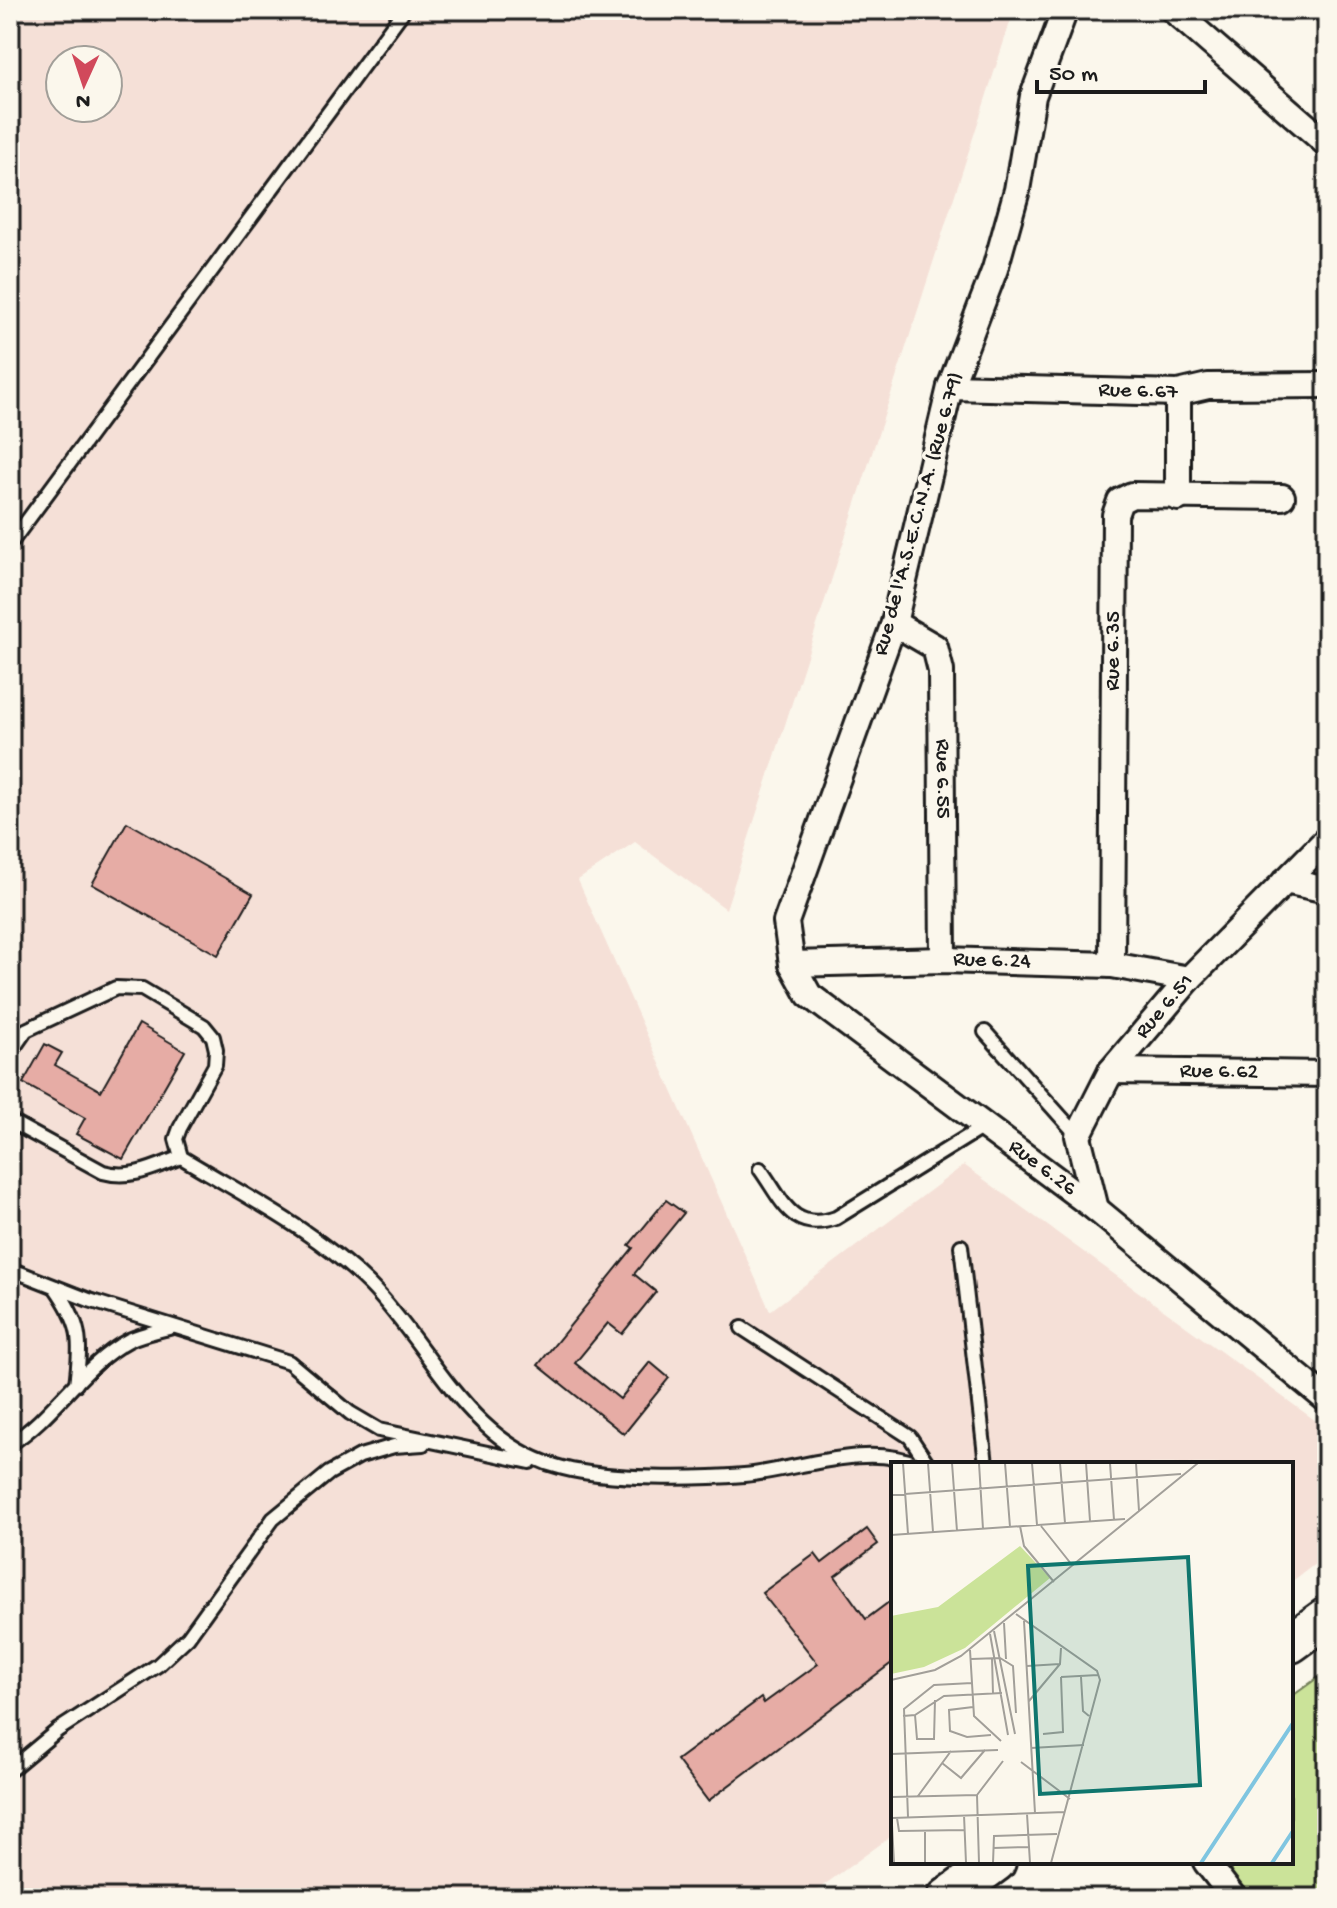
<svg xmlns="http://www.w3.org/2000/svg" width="1337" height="1908" font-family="'Gochi Hand',sans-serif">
	<rect width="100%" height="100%" fill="#fbf7ec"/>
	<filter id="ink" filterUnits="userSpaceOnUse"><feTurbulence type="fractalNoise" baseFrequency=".0125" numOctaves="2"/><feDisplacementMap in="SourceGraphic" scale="16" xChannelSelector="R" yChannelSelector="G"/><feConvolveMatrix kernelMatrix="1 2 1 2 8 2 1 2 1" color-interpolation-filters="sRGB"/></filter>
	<g filter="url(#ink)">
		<!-- built -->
		<path fill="#f5e0d7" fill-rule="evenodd" d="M10,10H1014L726,909L635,842L578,880L770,1311L964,1165L1327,1429V1555L1291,1582V1464H893V1835L806,1898H10ZM60,60H108V108H60Z"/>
		<!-- green -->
		<path fill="#cbe399" stroke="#74805a" stroke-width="2" d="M1327,1671V1898H1247L1217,1862H1291V1697Z"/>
		<!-- building -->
		<g fill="#e6aca5" stroke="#1c1c1c" stroke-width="2">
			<path d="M127,822L253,894L218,955L92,884Z"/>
			<path d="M139,1024L185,1051L123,1159L76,1134L85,1118L23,1083L45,1044L62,1053L55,1065L101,1091Z"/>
			<path d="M666,1200L684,1213L634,1274L656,1292L622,1334L608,1323L575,1363L620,1399L650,1362L669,1378L624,1434L538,1365L633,1248L629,1245Z"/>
			<path d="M867,1529L878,1544L835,1576L866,1619L893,1599V1662L708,1801L677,1760L761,1698L764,1703L818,1664L762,1593L815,1554L822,1563Z"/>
		</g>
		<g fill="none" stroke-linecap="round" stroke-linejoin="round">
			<!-- service casing -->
			<g stroke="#1c1c1c" stroke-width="18">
				<g id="service">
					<path d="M10,544L404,10"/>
					<path d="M985,1032L1078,1136"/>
					<path d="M10,1053L26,1030L116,988L142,989L204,1026L213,1037L216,1050L215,1065L180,1128L176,1139L181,1157C245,1196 316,1231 370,1285C433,1349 468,1445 563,1468C609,1480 696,1479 744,1475C797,1470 865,1442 917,1464"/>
					<path d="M10,1121L103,1172C131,1180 155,1167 181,1157"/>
					<path d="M760,1169C783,1201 792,1233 836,1218L983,1127"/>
					<path d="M961,1246L986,1464"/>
					<path d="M10,1269L89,1300L289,1362L350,1413L379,1430L530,1462"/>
					<path d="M55,1287C81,1324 82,1339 76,1384"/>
					<path d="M742,1328L910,1437L928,1464"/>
					<path d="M10,1444C55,1416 82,1365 129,1340C142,1334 158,1331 172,1327"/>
					<path d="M10,1770L58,1730L158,1665L188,1637L273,1519L329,1473L360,1456L394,1446L423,1444"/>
				</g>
			</g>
			<!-- minor casing -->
			<g stroke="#1c1c1c" stroke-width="30">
				<g id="minor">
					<path id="s1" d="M1065,10L1033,96L1017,190L995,269L950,387L894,623L786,922L792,964L809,995L1096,1209L1327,1400"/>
					<path d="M1173,10L1327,144"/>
					<path id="s2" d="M950,387L1178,393L1208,386L1327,385"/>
					<path d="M1178,393V498"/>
					<path id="s3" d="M894,623L935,647L941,671L943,960"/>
					<path d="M1285,881L1327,890"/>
					<path id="s4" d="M792,964L943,960L1112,965L1189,979"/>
					<path id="s5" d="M1112,965L1115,515L1120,501L1132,495L1282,497"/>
					<path id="s6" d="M1111,1071L1327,1074"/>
					<path id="s7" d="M1096,1209L1078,1136L1111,1071L1189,979L1327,839"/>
					<path d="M1206,1862L1234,1898"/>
				</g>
			</g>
			<!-- primary casing -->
			<g stroke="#1c1c1c" stroke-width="44">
				<g id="primary">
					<path d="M1291,1643L1327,1617"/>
					<path d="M947,1898L996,1862"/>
				</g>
			</g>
			<!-- service -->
			<use href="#service" stroke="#fbf7ec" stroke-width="12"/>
			<!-- minor -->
			<use href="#minor" stroke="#fbf7ec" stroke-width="24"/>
			<!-- primary -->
			<use href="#primary" stroke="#fbf7ec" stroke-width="38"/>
		</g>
	</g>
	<g text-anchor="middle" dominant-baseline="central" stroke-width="7" stroke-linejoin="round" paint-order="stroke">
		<!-- street labels -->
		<g font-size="22" fill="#1c1c1c" stroke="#fbf7ec">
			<text stroke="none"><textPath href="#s2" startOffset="188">Rue 6.67</textPath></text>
			<text transform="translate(919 514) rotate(-75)">Rue de l'A.S.E.C.N.A. (Rue 6.79)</text>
			<text stroke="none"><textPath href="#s5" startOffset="314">Rue 6.35</textPath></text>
			<text stroke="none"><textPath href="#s3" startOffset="180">Rue 6.55</textPath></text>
			<text stroke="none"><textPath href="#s4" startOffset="200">Rue 6.24</textPath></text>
			<text stroke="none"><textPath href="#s7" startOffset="232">Rue 6.51</textPath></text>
			<text stroke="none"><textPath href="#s6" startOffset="108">Rue 6.62</textPath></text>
			<text stroke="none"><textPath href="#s1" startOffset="1324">Rue 6.26</textPath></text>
		</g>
	</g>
	<!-- overview -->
	<g transform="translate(891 1462)">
		<rect width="402" height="402" fill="#fbf7ec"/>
		<path d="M129,84L159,116L74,186L33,205L0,212V154L47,145Z" fill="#cbe399"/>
		<path fill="none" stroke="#7fc5e0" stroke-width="4" d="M310,401L402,261M381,401L402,369"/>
		<path fill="none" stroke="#a29f99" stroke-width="2" d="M12,1L17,72M37,1L42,70M61,1L66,69M88,1L92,67M114,1L119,65M141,1L146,63M169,1L174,61M195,1L199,59M219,1L223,58M245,1L248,49M0,33L290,12M129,64L133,84L163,120M150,64L181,103M0,73L234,57M125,152L206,209L209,218L160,401M133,159L144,351M113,161L115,197M103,169L124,272M99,172L117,273M79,188L83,254L110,279M101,196L102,232M80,197L109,196L122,204L125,251M136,204L169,202M170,215L207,213M190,215L192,249L198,254M0,218L44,208L70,194L307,1M138,239L169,202L170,186M82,245L58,248L59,269L76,275L100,273M24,253L26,277H43L44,238M12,254L24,253L53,234L111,231M152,272L172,270L170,215M140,286L193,283M0,292L107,288M130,300L179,337M51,301L70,316L94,288M86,333L88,401M86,333L112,299M27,334L60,289M0,335L86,333M0,344L3,401M136,352L139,401M73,353L75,401M17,355L13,247L43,223L81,221M1,356L174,350M6,356L8,369L74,368M102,386L138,385M34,401V369M102,401L103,374L166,372"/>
		<path fill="#0f766e" fill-opacity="0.15" stroke="#0f766e" stroke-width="4" d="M297,95L309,323L149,332L137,104Z"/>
		<rect width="402" height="402" fill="none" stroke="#1c1c1c" stroke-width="4"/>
	</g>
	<!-- margin -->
	<rect width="1337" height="1908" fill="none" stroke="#fbf7ec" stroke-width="40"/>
	<rect x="20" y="20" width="1297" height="1868" fill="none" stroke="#1c1c1c" stroke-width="3" filter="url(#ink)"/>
	<!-- north arrow -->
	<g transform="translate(84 84) rotate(183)"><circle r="38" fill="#fbf7ec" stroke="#a29f99" stroke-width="2"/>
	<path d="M0-6L14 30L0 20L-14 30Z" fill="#d1495b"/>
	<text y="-12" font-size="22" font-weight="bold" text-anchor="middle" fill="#1c1c1c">N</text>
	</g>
	<!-- scale -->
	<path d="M1037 80v12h168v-12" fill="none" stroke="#1c1c1c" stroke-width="4"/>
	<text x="1049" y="80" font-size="24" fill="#1c1c1c" stroke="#fbf7ec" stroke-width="6" paint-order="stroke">50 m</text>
</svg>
